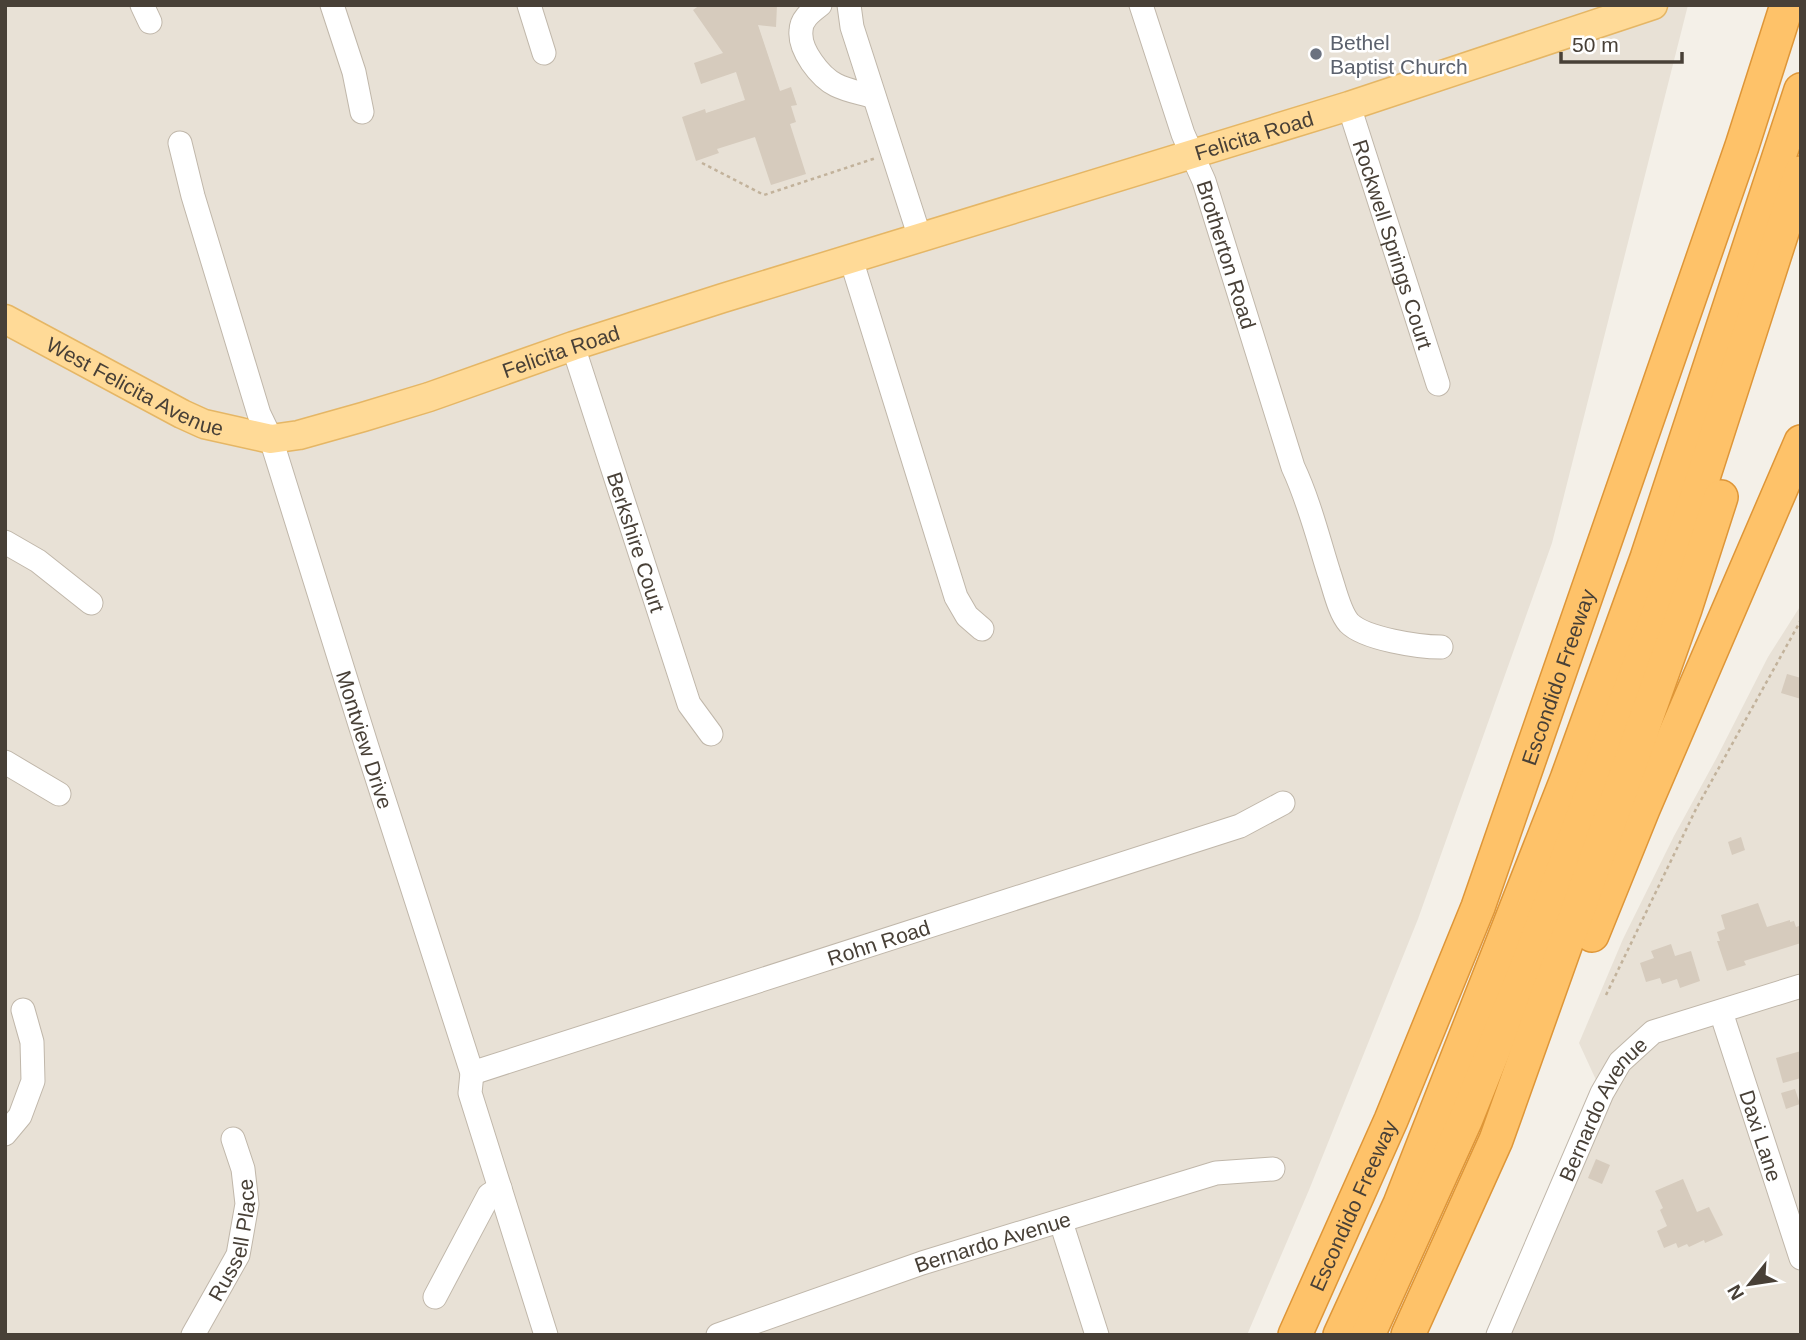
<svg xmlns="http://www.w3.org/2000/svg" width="1806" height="1340" font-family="Arial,sans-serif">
	<rect width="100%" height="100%" fill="#f4f0e8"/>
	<!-- residential -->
	<g fill="#e8e1d6" fill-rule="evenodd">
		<path d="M5,5H1688L1552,543L1418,919L1309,1190L1247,1335H5ZM249,416L270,439L207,423Z"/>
		<path d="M1801,605V1335H1498L1602,1093L1579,1043L1623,939L1674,836L1716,759L1768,657Z"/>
	</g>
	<!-- building -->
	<g fill="#d6cbbd">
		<path d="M700,5H777L776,27L758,25L780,91L791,87L797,105L791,106L796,122L790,124L806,174L771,185L755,137L717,149L719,153L696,161L682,117L705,109L706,113L745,100L736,72L701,84L694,63L723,53L693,10Z"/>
		<path d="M1787,674L1801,678V699L1781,693Z"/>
		<path d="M1741,837L1745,850L1732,855L1728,842Z"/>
		<path d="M1758,903L1767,927L1790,920V922L1794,921L1796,927L1799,926L1801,943L1744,961L1746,965L1727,971L1717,941H1720L1717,932L1725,929L1721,915Z"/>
		<path d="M1671,944L1675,956L1691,951L1700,981L1680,988L1677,979L1662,984L1660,978L1646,982L1640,963L1654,958L1651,951Z"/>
		<path d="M1801,1051V1078L1783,1083L1776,1058Z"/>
		<path d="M1795,1089L1800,1104L1786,1109L1781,1093Z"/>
		<path d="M1596,1159L1610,1165L1602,1184L1588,1178Z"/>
		<path d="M1683,1179L1697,1212L1709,1207L1723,1235L1705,1243L1704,1240L1689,1247L1687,1244L1678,1248L1676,1243L1664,1248L1657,1231L1667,1226L1660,1210L1663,1208L1655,1191Z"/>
	</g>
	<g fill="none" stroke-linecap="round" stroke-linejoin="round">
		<!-- minor casing -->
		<g stroke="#c0b7aa" stroke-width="25">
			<g id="minor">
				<path d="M142,5L150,22"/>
				<path d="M332,5L354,72L362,112"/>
				<path d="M529,5L544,53"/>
				<path d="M820,5C811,12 801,19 801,31C799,50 820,77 836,85C848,91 862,93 874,97"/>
				<path d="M849,5L852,27L920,238"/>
				<path id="s1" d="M1141,5L1183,134L1204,181L1293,467C1309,501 1318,538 1329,573C1334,587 1339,612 1349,623C1365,639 1419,647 1441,647"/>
				<path id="s2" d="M1349,106L1438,384"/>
				<path id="s3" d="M180,143L193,196L259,414L271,439L367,747L472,1073L470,1093L546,1335"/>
				<path d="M851,259L956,597L967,616L982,629"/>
				<path id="s4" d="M573,346L689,704L711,734"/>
				<path d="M5,542L38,561L91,603"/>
				<path d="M5,762L59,794"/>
				<path id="s5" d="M1721,1012L1801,1258"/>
				<path id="s6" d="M472,1073L1240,826L1283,803"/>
				<path d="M5,1134L20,1116L33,1081L32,1042L23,1010"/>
				<path d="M1061,1222L1097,1335"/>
				<path d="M435,1297L489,1195L500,1188"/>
				<path id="s7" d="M193,1335L238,1255L247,1204L243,1169L233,1139"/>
				<path id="s8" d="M718,1335L922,1263L1216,1173L1273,1169"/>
				<path id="s9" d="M1498,1335L1602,1093L1620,1062L1653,1032L1801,986"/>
			</g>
		</g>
		<!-- major casing -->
		<g stroke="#e5b665" stroke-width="31">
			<g id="major">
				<path id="s10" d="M5,319L182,414L204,424L271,439L299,435L363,417L429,397L573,346L723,298L1349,106L1653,5"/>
			</g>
		</g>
		<!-- highway casing -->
		<g stroke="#de9638" stroke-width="36">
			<g id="highway">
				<path d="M1592,935L1643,809L1801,442"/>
				<path id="s11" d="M1295,1335L1391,1120L1478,907L1742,146L1787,5"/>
				<path d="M1340,1335L1400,1204L1567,779L1647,558L1801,90"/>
				<path d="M1368,1335L1466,1119L1529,961L1664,599L1801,173"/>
				<path d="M1408,1335L1496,1140L1685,609L1721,497"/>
			</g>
		</g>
		<!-- path -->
		<g stroke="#c2b29b" stroke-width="2.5" stroke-dasharray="3.5 3.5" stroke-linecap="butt">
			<path d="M702,163L764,195L876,158"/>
			<path d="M1606,995L1696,809L1801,620"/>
		</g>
		<!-- minor -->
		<use href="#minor" stroke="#fff" stroke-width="23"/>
		<!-- major -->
		<use href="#major" stroke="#ffda97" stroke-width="28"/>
		<!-- highway -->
		<use href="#highway" stroke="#fec269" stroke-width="33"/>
	</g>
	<!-- markers -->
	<circle fill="#6b7280" stroke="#fff" stroke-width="2.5" cx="1316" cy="54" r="7"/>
	<g text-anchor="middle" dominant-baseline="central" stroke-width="5" stroke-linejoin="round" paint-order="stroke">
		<!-- worship labels -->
		<g font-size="21" fill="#5b616d" stroke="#fff" text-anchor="start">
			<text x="1330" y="42">Bethel<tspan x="1330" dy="24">Baptist Church</tspan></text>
		</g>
		<!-- street labels -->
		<g font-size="21" fill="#484037" stroke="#fff">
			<text stroke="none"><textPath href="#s10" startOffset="1323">Felicita Road</textPath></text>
			<text stroke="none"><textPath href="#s2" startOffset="145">Rockwell Springs Court</textPath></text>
			<text stroke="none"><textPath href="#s1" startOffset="264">Brotherton Road</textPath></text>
			<text stroke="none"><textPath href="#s10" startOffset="597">Felicita Road</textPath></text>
			<text stroke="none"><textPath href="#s10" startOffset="147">West Felicita Avenue</textPath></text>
			<text stroke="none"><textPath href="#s4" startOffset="206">Berkshire Court</textPath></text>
			<text stroke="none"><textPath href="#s11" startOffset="709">Escondido Freeway</textPath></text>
			<text stroke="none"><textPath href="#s3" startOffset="625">Montview Drive</textPath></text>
			<text stroke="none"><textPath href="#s6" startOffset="427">Rohn Road</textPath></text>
			<text stroke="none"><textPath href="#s9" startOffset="250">Bernardo Avenue</textPath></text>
			<text stroke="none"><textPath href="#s5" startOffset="130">Daxi Lane</textPath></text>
			<text stroke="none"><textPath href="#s11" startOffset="142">Escondido Freeway</textPath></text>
			<text stroke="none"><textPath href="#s7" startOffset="105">Russell Place</textPath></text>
			<text stroke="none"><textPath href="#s8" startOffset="290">Bernardo Avenue</textPath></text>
		</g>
	</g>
	<!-- border -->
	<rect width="1806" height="1340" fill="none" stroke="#484037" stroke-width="14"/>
	<!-- north arrow -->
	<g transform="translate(1750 1284) rotate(240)" stroke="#ffffff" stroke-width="5" paint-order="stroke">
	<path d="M0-5L12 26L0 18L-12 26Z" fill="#484037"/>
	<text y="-10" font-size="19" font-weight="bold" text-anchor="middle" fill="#484037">N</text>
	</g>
	<!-- scale -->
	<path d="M1561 52v10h121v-10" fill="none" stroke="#484037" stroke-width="3.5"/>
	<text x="1572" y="52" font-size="21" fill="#484037" stroke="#ffffff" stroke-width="5" paint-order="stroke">50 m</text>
</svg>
